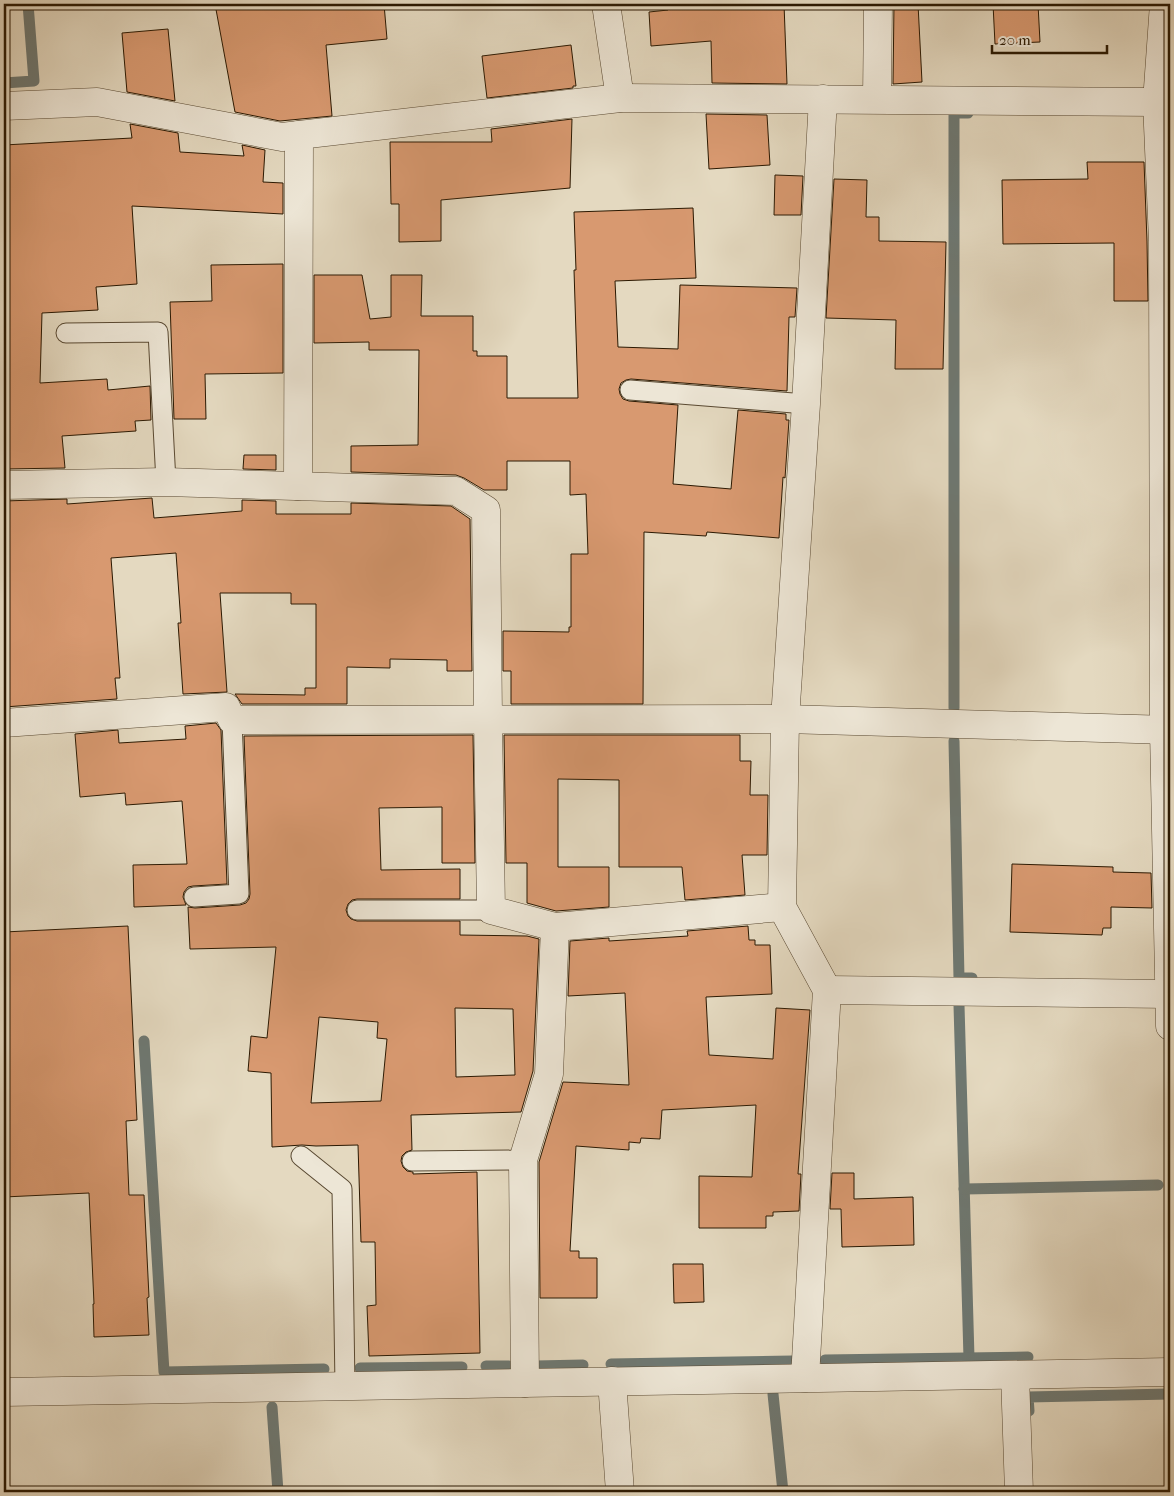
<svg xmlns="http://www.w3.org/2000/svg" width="1174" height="1496" font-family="'IM FELL French Canon',serif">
	<rect width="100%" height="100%" fill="#e4d9c0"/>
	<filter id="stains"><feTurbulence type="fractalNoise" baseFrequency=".004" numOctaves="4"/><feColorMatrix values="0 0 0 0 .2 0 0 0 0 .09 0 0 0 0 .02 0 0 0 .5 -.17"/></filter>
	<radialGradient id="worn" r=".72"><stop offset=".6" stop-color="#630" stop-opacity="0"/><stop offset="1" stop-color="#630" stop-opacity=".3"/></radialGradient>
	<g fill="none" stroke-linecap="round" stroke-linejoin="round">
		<!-- stream -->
		<g stroke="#6e7872" stroke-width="11">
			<path d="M4,83L34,81L28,4"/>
			<path d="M954,708V113H968"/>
			<path d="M954,741L959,978H972"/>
			<path d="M959,1005L969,1358"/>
			<path d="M144,1041L164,1372L324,1369"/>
			<path d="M964,1189L1158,1185"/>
			<path d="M825,1360L1028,1357"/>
			<path d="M611,1364L793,1361"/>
			<path d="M486,1366H509"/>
			<path d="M536,1366L583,1365"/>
			<path d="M360,1368L462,1367"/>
			<path d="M773,1394L783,1492"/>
			<path d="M272,1407L278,1492"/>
			<path d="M1029,1411L1028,1397L1170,1394"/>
		</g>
	</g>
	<!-- building -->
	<g fill="#d89970" stroke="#2b1902" fill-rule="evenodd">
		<path d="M215,4H384L387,39L326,45L332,116L280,121L235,112Z"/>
		<path d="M668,4H784L787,84L712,83L711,41L651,46L649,12L668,10Z"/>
		<path d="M894,4H918L922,82L893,84Z"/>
		<path d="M993,4H1038L1040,42L995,44Z"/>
		<path d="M168,29L175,101L127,92L122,33Z"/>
		<path d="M571,45L576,86H573V88L487,98L482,56Z"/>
		<path d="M706,114L767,115L770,165L709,169Z"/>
		<path d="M572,119L570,188L441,200V241L399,242V204H391L390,142H492L491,129Z"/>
		<path d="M130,124L178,133L180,152L244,156L242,145L265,150L263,182L283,183V214L132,206L137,284L96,287L98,310L42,313L40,383L107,379L108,390L150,386L151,420L135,421L136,431L62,436L65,468L4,469V145L132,138Z"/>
		<path d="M1087,162H1144L1147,241L1148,301H1114V243L1003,244L1002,180L1088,179Z"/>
		<path d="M775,175L803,176L801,215H774Z"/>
		<path d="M834,179L867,180L866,217H879V241L946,242L943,369H895L896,320L826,318Z"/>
		<path d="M693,208L696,278L615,281L618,347L678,349L680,285L797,288L795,317H789L787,391L631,379L626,380L621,383L619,389L620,394L623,399L629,401L678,405L673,484L731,489L738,410L786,414V420H789L785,478L783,477L779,538L707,532L706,536L644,532L643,704H511V671H503V631L569,632V627H571V554H588L586,494L570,495V461H507V490H484L464,478L456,475L351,472V446L418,445L419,350H369V342L314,343V275H362L370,319L391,317V275H422L421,316H473V351H477V356H507V398H578L574,270H576L574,212Z"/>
		<path d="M283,264V373L205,374L206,419H174L170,302L212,301L211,265Z"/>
		<path d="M244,455H276V470L243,469Z"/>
		<path d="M152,498L154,518L242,511V500L276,501V514H351V503L451,506L470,519L472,671H447V660L390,659V668L347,667V704H242L235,694L305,695V688H316V604H291V593H220L227,692L183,694L178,623H181L176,553L111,558L120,678H115L117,699L4,707V501L67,499V504Z"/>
		<path d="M216,723L221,730L227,884L193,886L188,887L184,892L183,897L186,905L134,907L133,865L187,864L182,801L126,805L125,793L80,797L75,734L118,730L119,743L186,739L185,726Z"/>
		<path d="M473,735L475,863H442V807L379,808L381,870L460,869V899H357L352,900L348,904L346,910L348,916L351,919L357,921H460V935L527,936L539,939L533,1071L521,1112L411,1115L412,1150L406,1152L402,1156L401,1161L403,1167L407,1171L413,1172V1174L477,1172L480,1353L369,1356L367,1306L376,1305L375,1242H361L358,1145L316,1146L302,1145L272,1147L271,1073L248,1071L251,1036L267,1038L276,947L190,949L188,907L195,908L240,905L246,903L249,899L250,894L244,736ZM455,1008L513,1009L515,1075L456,1077ZM319,1017L378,1022L377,1038L387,1039L381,1101L311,1103Z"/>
		<path d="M504,735H740V761H751L750,795H768L767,855H742L745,895L685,900L682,867H619V780L558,779V867H609V907L556,911L527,903V863H506Z"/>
		<path d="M1012,864L1113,867V872L1151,873L1152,908L1111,907V928H1103L1102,935L1010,932Z"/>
		<path d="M128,926L137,1120L126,1121L129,1195H144L149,1297L147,1298L149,1335L94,1337L93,1304H94L89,1193L4,1197V1040L9,1039L4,932Z"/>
		<path d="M748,926L749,940H755V945H770L772,994L706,997L709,1055L773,1059L776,1008L810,1010L798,1174H801L799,1211L773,1212V1216H766V1228H699V1176L752,1177L756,1105L662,1110L660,1139L641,1138L640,1143L629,1142V1150L576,1146L570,1251H579V1258H597V1298H540L539,1162L563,1082L629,1085L625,993L568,996L570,941L609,938V941L688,936L687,931Z"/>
		<path d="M832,1173H854V1199L913,1197L914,1245L842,1247L841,1209H830Z"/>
		<path d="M673,1264H703L704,1302L674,1303Z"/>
	</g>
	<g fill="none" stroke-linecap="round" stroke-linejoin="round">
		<!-- lane casing -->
		<g stroke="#594932" stroke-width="21">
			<g id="lane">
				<path d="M66,333L158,332L166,482"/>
				<path d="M630,390L806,404"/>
				<path d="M194,897L239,894L232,720"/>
				<path d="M357,910H491"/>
				<path d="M301,1156L342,1189L345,1386"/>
				<path d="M412,1161L523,1160"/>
			</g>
		</g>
		<!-- street casing -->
		<g stroke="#594932" stroke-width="29">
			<g id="street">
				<path d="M606,4L620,98"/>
				<path d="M1164,4L1157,102L1163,241L1164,730L1170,1026"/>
				<path d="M877,99L878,4"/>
				<path d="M4,106L97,102L282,137L620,98L1157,102"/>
				<path d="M4,485L166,482L456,491L486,510L488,719L491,910L555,927L782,907"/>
				<path d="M298,486L299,135"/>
				<path d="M4,723L226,707L232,720L785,719L1170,730"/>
				<path d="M827,990L1170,994"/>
				<path d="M1015,1375L1019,1492"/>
				<path d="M805,1378L827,990L782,907L785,719L806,404L823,99"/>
				<path d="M612,1381L620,1492"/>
				<path d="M525,1383L523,1160L549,1074L555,927"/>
				<path d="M4,1392L1170,1372"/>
			</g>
		</g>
		<!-- lane -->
		<use href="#lane" stroke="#ede6d6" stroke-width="19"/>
		<!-- street -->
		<use href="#street" stroke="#ede6d6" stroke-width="28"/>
	</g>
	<!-- margin -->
	<rect width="1174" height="1496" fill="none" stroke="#e4d9c0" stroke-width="20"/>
	<rect x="5" y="5" width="1164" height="1486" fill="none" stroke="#2b1902" stroke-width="2.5"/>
	<rect x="10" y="10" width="1154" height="1476" fill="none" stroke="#2b1902"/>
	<!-- scale -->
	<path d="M992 45v8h115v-8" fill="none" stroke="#2b1902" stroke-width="2.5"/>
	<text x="999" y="45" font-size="15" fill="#2b1902" stroke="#ede6d6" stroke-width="4" paint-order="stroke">20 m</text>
	<rect width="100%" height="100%" filter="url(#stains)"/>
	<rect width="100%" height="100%" fill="url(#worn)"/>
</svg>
